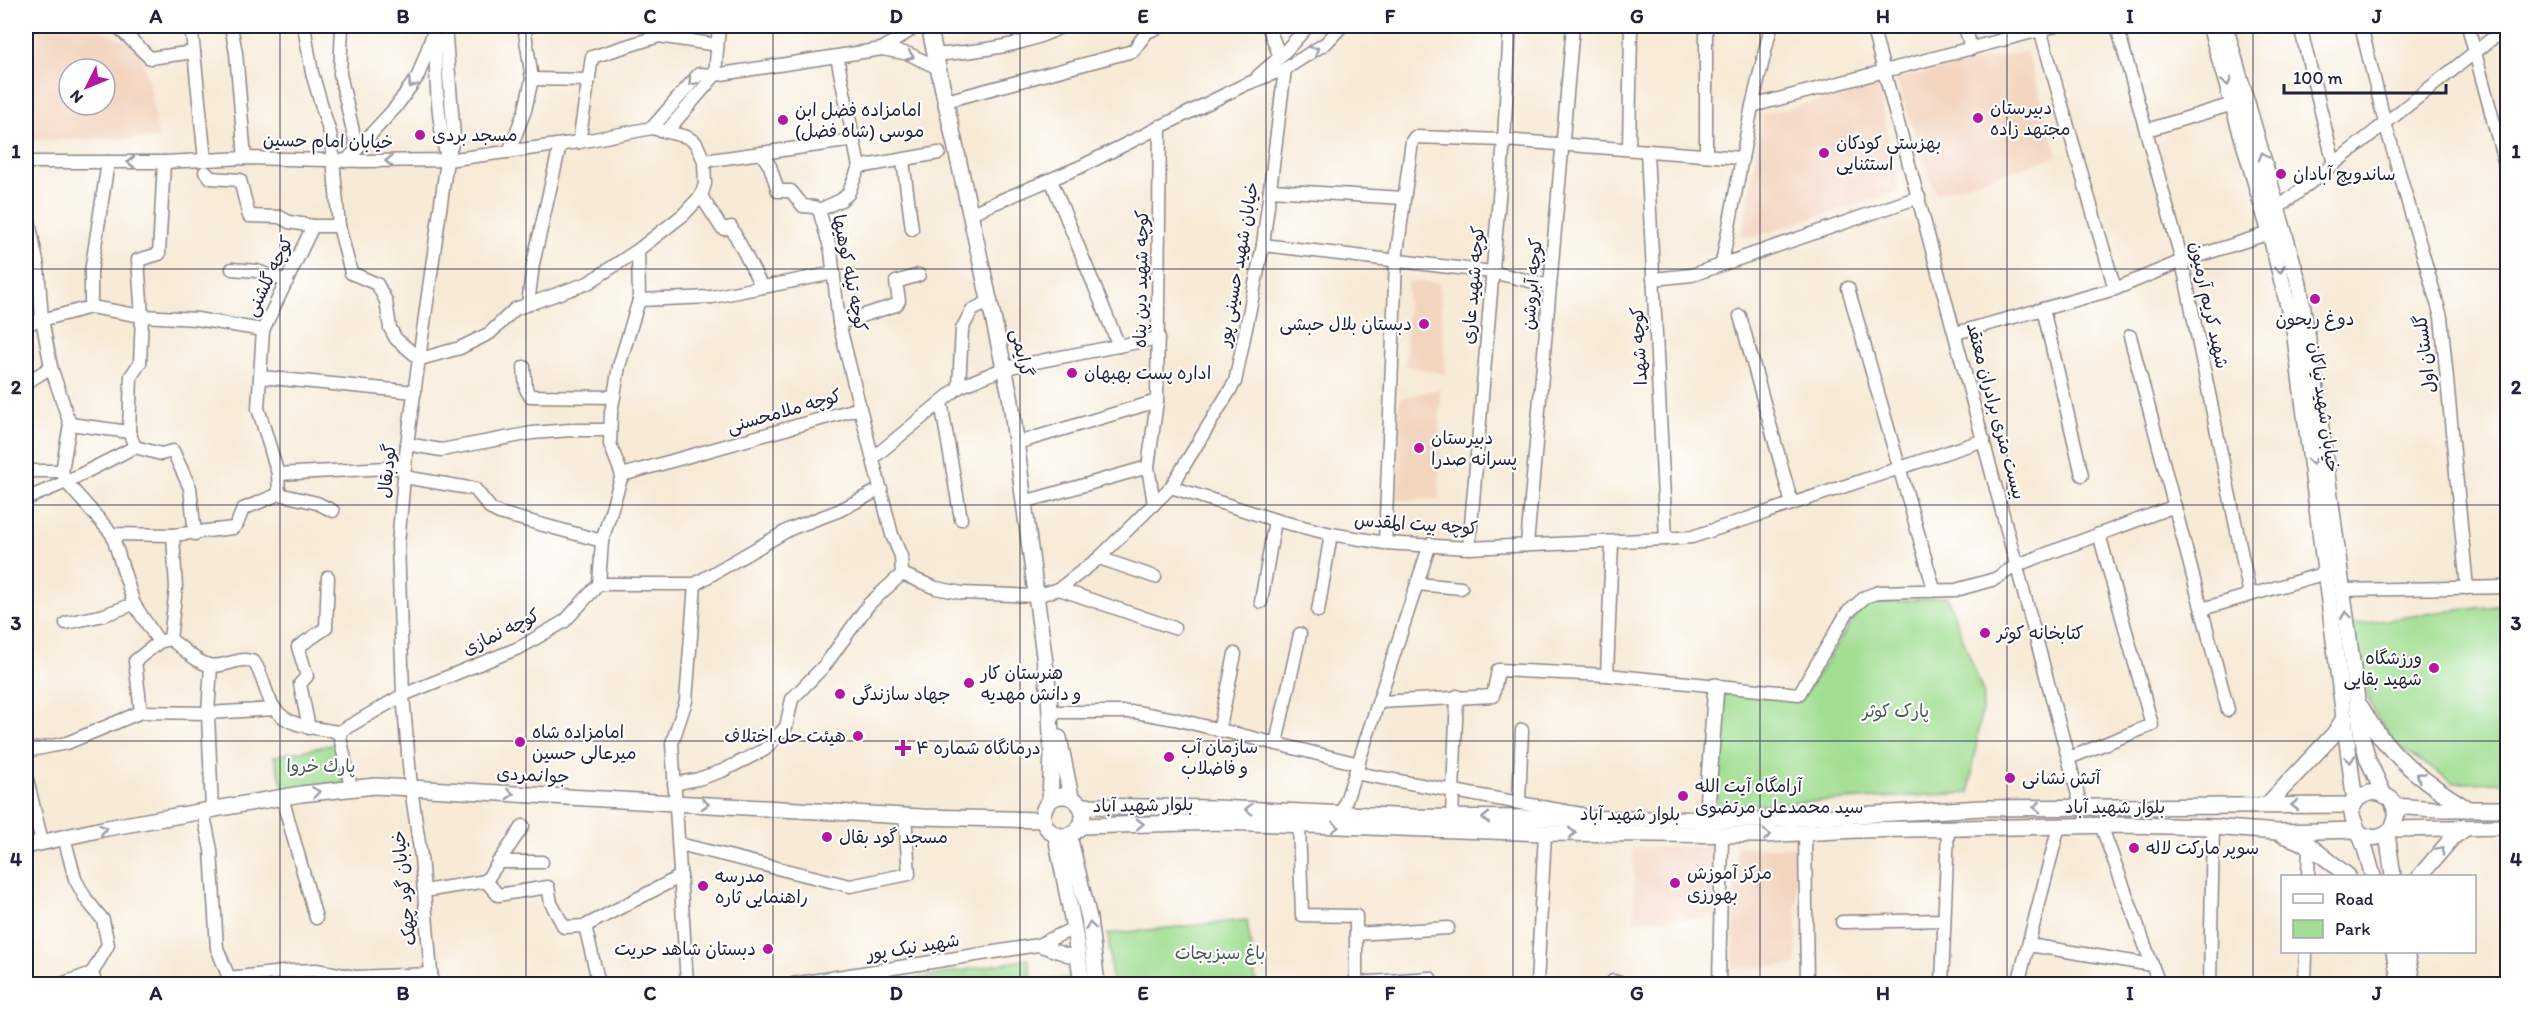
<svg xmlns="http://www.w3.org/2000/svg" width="2533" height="1010" font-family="Itim,'Playpen Sans Arabic',sans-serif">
	<rect width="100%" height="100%" fill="#fff"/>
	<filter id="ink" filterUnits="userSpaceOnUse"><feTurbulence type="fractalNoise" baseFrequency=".0167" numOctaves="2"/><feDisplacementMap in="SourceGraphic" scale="12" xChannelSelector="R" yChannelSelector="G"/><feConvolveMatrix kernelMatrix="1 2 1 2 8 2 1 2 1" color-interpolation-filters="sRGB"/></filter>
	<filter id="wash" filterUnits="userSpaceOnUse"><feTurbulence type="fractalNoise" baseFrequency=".008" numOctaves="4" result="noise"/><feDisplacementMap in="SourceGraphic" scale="24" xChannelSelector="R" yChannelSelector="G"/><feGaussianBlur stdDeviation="1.35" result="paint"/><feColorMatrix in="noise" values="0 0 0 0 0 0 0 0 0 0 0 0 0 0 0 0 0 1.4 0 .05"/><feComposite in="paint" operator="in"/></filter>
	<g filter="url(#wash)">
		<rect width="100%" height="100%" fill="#f7ead6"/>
		<!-- built -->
		<g fill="#f3d4bf" fill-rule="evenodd">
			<path d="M26,26H91L139,47L149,83L158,138L29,140L26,110ZM69,69H105V105H69Z"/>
			<path d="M2027,51L2058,156L1936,194L1896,79Z"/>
			<path d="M1878,85L1899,191L1753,237L1742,236L1763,115Z"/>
			<path d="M1408,281L1439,283L1446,374L1405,366Z"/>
			<path d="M1440,389L1439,499L1396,500L1400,398Z"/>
			<path d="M1716,846V918L1635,920L1633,848Z"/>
			<path d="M1736,847H1796L1797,965L1733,968Z"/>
		</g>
		<!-- green -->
		<g fill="#a1de92" stroke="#628066" stroke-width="1.5">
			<path d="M1947,596L1984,695L1969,793L1717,807L1723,694L1802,699L1862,606Z"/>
			<path d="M2507,605V782L2454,783L2396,745L2373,711L2347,626L2439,612Z"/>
			<path d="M337,744L345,783L284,790L274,756Z"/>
			<path d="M1247,920L1256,984H1112L1108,934Z"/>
			<path d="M1028,959L1033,983L1069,977L1070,984H887Z"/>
		</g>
	</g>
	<g filter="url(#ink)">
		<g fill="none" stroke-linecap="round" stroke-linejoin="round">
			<!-- minor casing -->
			<g stroke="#8c8688" stroke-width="15">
				<g id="minor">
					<path d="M114,26L119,28L150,58L194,52L191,26"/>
					<path d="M231,26L236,53L245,158"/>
					<path d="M342,26L340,74L357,149"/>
					<path d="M647,26L659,36L717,45"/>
					<path d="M719,26L715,75L882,49L917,26"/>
					<path d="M1268,26L1280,57"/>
					<path d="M1872,26L2081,806"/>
					<path d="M1965,26L1971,49"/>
					<path d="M2039,26L2115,289"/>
					<path d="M2117,26L2182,261L2250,595"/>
					<path d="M2300,26L2334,164"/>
					<path d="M2361,26L2385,123L2441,317L2467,588"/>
					<path d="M2468,26L2508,176"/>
					<path d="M435,39C436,78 437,120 447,158"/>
					<path d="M882,49L909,54L936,67"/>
					<path d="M194,52L205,160"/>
					<path d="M935,55C978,51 1024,47 1063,26"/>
					<path d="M837,57L859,167L848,194L841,200L819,210L831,251L839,323L860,408"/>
					<path d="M1258,76L1280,57L1308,26"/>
					<path d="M532,79L589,80"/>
					<path d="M946,101L1133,51L1147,32L1161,26"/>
					<path d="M1752,106L2055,26"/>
					<path d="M652,128L699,74L715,75L667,131"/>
					<path d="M2147,130L2233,104"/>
					<path d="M579,142L592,57L659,36"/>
					<path d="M1629,149L1631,26"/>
					<path d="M1647,151L1666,539"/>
					<path d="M509,152L525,110L532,79L524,26"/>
					<path d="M761,153L770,166L778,191H791L803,206L814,207L819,210"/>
					<path d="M1706,155V26"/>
					<path d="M346,161L395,108L418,76L434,31"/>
					<path d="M704,161L854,140"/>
					<path d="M903,161L912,229"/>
					<path d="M26,162H164L245,158L364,161L447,160L579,142L652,128L687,137L696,143L704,161L705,184L701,196L683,215L638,250L639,300L619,366L611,413L610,444L622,475"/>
					<path d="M859,167L939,153"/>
					<path d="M205,172L211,178L240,180L249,216L280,217L289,222L313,226"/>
					<path d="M1051,180L1119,346"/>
					<path d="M1270,190L1404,198"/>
					<path d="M701,196L721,227L724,229L731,227L762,287"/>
					<path d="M26,206L38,267L42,319L51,367L70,424L62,471"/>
					<path d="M2278,208L2508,26"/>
					<path d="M971,213L1080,167L1244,85L1285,69L1326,43L1342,26"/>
					<path d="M339,226L351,273L377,284L386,301L390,328L396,339L420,359L460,348L490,333L515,309L588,283L638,250"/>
					<path d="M1263,245L1492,272L1550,286"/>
					<path d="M1722,263L1752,106L1771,26"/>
					<path d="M232,269L257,271L287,281"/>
					<path d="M1653,279L1692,275L1919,197"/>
					<path d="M1848,288L1934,589"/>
					<path d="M639,300L712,297L834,273"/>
					<path d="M528,304L533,264L560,145"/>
					<path d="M91,307V272L108,162"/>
					<path d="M2043,309L2082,475"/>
					<path d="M1740,316L1792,504"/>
					<path d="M839,323L896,305L899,301L896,282L919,275"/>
					<path d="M26,324L91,307L142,316L197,319L263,330"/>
					<path d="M1956,333L2115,289L2182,261L2270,233"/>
					<path d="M2130,336L2228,710"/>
					<path d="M524,367L526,389L530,396L614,397"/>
					<path d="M261,377L415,392"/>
					<path d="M26,383L51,367"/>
					<path d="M959,387L962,329L972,310L991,301"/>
					<path d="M941,402L961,519"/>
					<path d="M70,424L129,432L131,376L140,363L142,316L138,260L159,254L164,162"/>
					<path d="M129,432L135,447L161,454L173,451L190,488L195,534"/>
					<path d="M1017,443L1157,401"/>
					<path d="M407,444L441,450L532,433L571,430H610"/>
					<path d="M874,457L959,387L1005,368L1159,338"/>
					<path d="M26,471H62L66,482L112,534L173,535"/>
					<path d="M278,474L405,467"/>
					<path d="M622,475L860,408L892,535L901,556L902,574"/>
					<path d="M404,477L475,489L491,509L499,513L602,541"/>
					<path d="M1171,487L1275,520L1331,534L1385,543L1469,548L1666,539L1692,537L1984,440"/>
					<path d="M279,494L317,503L333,511"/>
					<path d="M26,499L66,482L135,447"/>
					<path d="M1024,502L1148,467"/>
					<path d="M1154,504L1148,467L1157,401L1160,126"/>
					<path d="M112,534L134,604L159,642"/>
					<path d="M1385,543L1396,260L1412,141L1415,137L1504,140L1742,158"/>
					<path d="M1527,545L1573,26"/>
					<path d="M1469,548L1504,140L1510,26"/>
					<path d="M1099,558L1155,577"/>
					<path d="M902,574L936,588L962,593L1036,596L1059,589L1099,558L1171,487L1235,382L1263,245L1285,69"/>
					<path d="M599,584H695L790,529L838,511L881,489"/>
					<path d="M1417,584L1461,588"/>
					<path d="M1059,589L1174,628"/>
					<path d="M2343,590L2508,587"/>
					<path d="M1261,602L1275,520"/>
					<path d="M2202,609L2326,573"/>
					<path d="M1318,611L1331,534"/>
					<path d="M66,623L104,615L134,604"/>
					<path d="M170,639L176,588L173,535L233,528L237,524L243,509L279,494L278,474L258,408L263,330L313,226H339L331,137L312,73L304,26"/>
					<path d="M1607,675L1612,542"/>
					<path d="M1379,702L1493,696L1498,670L1607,675L1799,694L1847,613L1865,597L1879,592L1956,590L1995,579L2017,565L2175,506"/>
					<path d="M141,712L208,713L211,666"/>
					<path d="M1054,712H1136L1175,719L1359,764"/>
					<path d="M309,728L300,684L307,676L298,647L326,628L328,577"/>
					<path d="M1219,731L1235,654"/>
					<path d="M339,732L403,695L521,647L565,621L599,584L602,541L622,475"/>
					<path d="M1276,743L1300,634"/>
					<path d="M26,751L67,743L141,712L135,661L159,642L170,639C182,647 195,662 209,665C224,669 240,655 254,662C264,676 265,696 275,709C289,728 319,728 339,732L351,788"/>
					<path d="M2069,758L2152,725L2099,534"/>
					<path d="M1355,773L1581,814"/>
					<path d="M26,775L42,842"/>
					<path d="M674,784L698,779L722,771L764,750L786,727L792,699L825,665L869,604L902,574"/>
					<path d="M282,797L316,918"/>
					<path d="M1519,802L1522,730"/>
					<path d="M212,810L208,713L274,709"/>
					<path d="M203,811L211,850L217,948L231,983"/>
					<path d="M1342,813L1430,544"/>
					<path d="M1452,817L1457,696"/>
					<path d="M1299,825L1302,915L1356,916V984"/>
					<path d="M2101,825L2159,984"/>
					<path d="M1805,833L1807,984"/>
					<path d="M64,837L75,879L86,899L103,920L108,945L92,973L96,984"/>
					<path d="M679,844L850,886L909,874L905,815"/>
					<path d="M498,862H542"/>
					<path d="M2308,876L2309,845"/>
					<path d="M486,881L523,826"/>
					<path d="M424,891L486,881L498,895L548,887L551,903L564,927L585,926L681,876"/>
					<path d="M1842,922L1944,920"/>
					<path d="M585,926L599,984"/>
					<path d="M1356,934L1448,928"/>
					<path d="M1038,945L1079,959"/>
					<path d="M2029,945L2152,965"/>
					<path d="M228,978L292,971L316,970L355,977L431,974"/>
					<path d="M1613,981L1624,984"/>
					<path d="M1356,983L1430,978"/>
					<path d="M61,984L92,973"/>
					<path d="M432,984L421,857L411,788L403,695L398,544L407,444L447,160L454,137L445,26"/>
					<path d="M687,984L672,743L686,701L695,584"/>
					<path d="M793,984L1038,945L1074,928"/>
					<path d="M1537,984L1545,833"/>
					<path d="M1719,984L1722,835"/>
					<path d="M1942,984L1948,828"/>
					<path d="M2018,984L2059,826"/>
					<path d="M2210,984L2213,827"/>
					<path d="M2305,984L2306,952"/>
				</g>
			</g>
			<!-- major casing -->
			<g stroke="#8c8688" stroke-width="18">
				<g id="major">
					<path d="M929,26L1010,395L1049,694L1052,753L1050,801"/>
					<path d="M2210,26L2270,233L2294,330L2355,803"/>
					<path d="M2225,26L2299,284L2315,383L2362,737L2368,760L2384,795"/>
					<path d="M2361,707C2386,754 2424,782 2468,809"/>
					<path d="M1059,738L1071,797"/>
					<circle cx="1063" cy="816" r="20"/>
					<path d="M2267,805L2334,734L2344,718"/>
					<path d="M1081,806L1215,808L1415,817L1764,820L1983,808L2354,805"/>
					<path d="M2395,806L2435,809H2508"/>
					<path d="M1706,820L1716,686"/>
					<path d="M1082,826L1220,822L1545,833L1763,835L1857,830L2121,825L2213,827L2277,832L2357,830"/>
					<path d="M2392,829L2508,827"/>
					<path d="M2360,833C2372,840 2382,839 2392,829L2397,814L2391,799C2382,793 2374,790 2364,795C2343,806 2354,821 2360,835C2366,848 2369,863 2373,876"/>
					<path d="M2387,834L2393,876"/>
					<path d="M2283,835L2309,845L2348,876"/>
					<path d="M1056,836L1074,928L1082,984"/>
					<path d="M1069,836L1089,918L1097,984"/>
					<path d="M26,846L107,828L301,794L375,786L922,817L1043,820"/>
					<path d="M2420,876L2453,837L2466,828"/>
					<path d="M2394,952L2400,984"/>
					<path d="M2406,952L2413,984"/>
				</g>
			</g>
			<!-- minor -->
			<use href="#minor" stroke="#fff" stroke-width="12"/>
			<!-- major -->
			<use href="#major" stroke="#fff" stroke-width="15"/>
		</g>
		<!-- one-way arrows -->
		<defs><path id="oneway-chevron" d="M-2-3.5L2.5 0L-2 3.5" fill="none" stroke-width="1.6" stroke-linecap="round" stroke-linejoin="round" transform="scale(1.5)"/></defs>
		<g stroke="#9c9ca7">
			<use href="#oneway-chevron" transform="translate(1315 50) rotate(-33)"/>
			<use href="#oneway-chevron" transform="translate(910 56) rotate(19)"/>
			<use href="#oneway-chevron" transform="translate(692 82) rotate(131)"/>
			<use href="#oneway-chevron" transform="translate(2227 82) rotate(74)"/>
			<use href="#oneway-chevron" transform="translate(412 84) rotate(125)"/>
			<use href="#oneway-chevron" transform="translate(2263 156) rotate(-106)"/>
			<use href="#oneway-chevron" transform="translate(389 161) rotate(179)"/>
			<use href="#oneway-chevron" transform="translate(131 162) rotate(180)"/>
			<use href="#oneway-chevron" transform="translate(2280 269) rotate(75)"/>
			<use href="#oneway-chevron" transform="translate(2312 461) rotate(83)"/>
			<use href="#oneway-chevron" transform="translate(2346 615) rotate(-98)"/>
			<use href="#oneway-chevron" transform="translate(2350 759) rotate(83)"/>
			<use href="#oneway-chevron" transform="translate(2420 776) rotate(-143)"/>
			<use href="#oneway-chevron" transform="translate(316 792) rotate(-8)"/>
			<use href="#oneway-chevron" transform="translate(510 794) rotate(3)"/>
			<use href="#oneway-chevron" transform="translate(705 804) rotate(3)"/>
			<use href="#oneway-chevron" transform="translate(2295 805) rotate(180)"/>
			<use href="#oneway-chevron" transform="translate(2037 807) rotate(179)"/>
			<use href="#oneway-chevron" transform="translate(1249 809) rotate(-178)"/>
			<use href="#oneway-chevron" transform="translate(1486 818) rotate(-179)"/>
			<use href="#oneway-chevron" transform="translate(1140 824) rotate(-1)"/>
			<use href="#oneway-chevron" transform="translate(1335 827) rotate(2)"/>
			<use href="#oneway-chevron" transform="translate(103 829) rotate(-11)"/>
			<use href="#oneway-chevron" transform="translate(1572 833)"/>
			<use href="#oneway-chevron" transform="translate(1767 835) rotate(-2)"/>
			<use href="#oneway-chevron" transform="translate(2441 850) rotate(-49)"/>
			<use href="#oneway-chevron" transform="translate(1090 926) rotate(-98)"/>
		</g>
	</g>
	<!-- grid -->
	<path fill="none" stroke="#22223b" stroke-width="1.5" stroke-opacity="0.55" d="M280,26V984M526,26V984M773,26V984M1020,26V984M1266,26V984M1513,26V984M1760,26V984M2007,26V984M2253,26V984M26,269H2508M26,505H2508M26,741H2508"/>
	<!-- markers -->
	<g fill="#b5179e" stroke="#fff" stroke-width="2">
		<circle cx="1978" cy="118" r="6"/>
		<circle cx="783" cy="120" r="6"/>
		<circle cx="420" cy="135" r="6"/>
		<circle cx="1824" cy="153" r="6"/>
		<circle cx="2281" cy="174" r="6"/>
		<circle cx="2315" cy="299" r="6"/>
		<circle cx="1424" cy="324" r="6"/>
		<circle cx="1072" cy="373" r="6"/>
		<circle cx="1419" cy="448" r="6"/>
		<circle cx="1985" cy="633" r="6"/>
		<circle cx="2434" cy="668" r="6"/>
		<circle cx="969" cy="683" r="6"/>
		<circle cx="840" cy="694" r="6"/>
		<circle cx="858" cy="736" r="6"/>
		<circle cx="520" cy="742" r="6"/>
		<path d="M900 739h6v6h6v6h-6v6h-6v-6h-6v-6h6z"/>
		<circle cx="1169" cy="757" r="6"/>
		<circle cx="2010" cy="778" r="6"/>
		<circle cx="1683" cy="796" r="6"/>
		<circle cx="827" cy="837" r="6"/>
		<circle cx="2134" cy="848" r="6"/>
		<circle cx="1675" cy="883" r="6"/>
		<circle cx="703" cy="886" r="6"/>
		<circle cx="768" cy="949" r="6"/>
	</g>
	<g text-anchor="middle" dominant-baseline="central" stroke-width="4.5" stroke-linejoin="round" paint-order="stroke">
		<!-- poi labels -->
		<g font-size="18" fill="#22223b" stroke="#fff" text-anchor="start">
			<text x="1990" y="108">دبیرستان<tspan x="1990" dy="21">مجتهد زاده</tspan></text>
			<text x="795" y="110">امامزاده فضل ابن<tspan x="795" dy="21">موسی (شاه فضل)</tspan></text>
			<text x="432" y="135">مسجد بردی</text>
			<text x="1836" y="143">بهزستی کودکان<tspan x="1836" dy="21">استثنایی</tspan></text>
			<text x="2293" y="174">ساندویچ آبادان</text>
			<text x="2315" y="319" text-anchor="middle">دوغ ریحون</text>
			<text x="1412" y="324" text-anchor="end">دبستان بلال حبشی</text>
			<text x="1084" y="373">اداره پست بهبهان</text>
			<text x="1431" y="438">دبیرستان<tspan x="1431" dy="21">پسرانه صدرا</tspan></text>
			<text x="1997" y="633">کتابخانه کوثر</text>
			<text x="2422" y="658" text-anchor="end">ورزشگاه<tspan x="2422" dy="21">شهید بقایی</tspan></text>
			<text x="981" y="673">هنرستان کار<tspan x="981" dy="21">و دانش مهدیه</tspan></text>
			<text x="852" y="694">جهاد سازندگی</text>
			<text x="532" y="732">امامزاده شاه<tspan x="532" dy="21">میرعالی حسین</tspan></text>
			<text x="846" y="736" text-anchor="end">هیئت حل اختلاف</text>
			<text x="1181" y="747">سازمان آب<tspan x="1181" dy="21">و فاضلاب</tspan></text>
			<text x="916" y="748">درمانگاه شماره ۴</text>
			<text x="2022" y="778">آتش نشانی</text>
			<text x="1695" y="786">آرامگاه آیت الله<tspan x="1695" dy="21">سید محمدعلی مرتضوی</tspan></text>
			<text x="839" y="837">مسجد گود بقال</text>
			<text x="2146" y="848">سوپر مارکت لاله</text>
			<text x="1687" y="873">مرکز آموزش<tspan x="1687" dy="21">بهورزی</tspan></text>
			<text x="715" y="876">مدرسه<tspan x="715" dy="21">راهنمایی ثاره</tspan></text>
			<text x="756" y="949" text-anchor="end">دبستان شاهد حریت</text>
		</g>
		<!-- street labels -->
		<g font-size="18" fill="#22223b" stroke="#fff">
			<text transform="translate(328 141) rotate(1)">خیابان امام حسین</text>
			<text transform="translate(1238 264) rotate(-80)">خیابان شهید حسینی پور</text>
			<text transform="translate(850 273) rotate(79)">کوچه تیله کوهیها</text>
			<text transform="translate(269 276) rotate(-64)">کوچه گلشنی</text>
			<text transform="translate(1141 279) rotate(-89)">کوچه شهید دین پناه</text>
			<text transform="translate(1532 284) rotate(-85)">کوچه آبروشن</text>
			<text transform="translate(1473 285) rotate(-85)">کوچه شهید عاری</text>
			<text transform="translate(2209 305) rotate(78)">شهید کریم آرمیون</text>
			<text transform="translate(1639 346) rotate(-93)">کوچه شهدا</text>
			<text transform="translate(1022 353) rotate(78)">گرایمی</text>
			<text transform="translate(2425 354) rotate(-97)">گلستان اول</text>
			<text transform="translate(2324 407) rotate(82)">خیابان شهید نیاکان</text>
			<text transform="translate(784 411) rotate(-16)">کوچه ملامحسنی</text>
			<text transform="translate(1996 411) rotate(75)">بیست متری برادران معتقد</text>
			<text transform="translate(387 471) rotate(-84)">گودبقال</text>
			<text transform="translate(1416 524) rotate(4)">کوچه بیت المقدس</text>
			<text transform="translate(501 632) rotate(-26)">کوچه نمازی</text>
			<text transform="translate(533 775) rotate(3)">جوانمردی</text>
			<text transform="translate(1143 805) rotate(-1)">بلوار شهید آباد</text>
			<text x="2115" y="807">بلوار شهید آباد</text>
			<text x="1630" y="814">بلوار شهید آباد</text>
			<text transform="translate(404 888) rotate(-96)">خیابان گود چهک</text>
			<text transform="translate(913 947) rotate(-9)">شهید نیک پور</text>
		</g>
		<!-- park labels -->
		<g font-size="18" fill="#485a55" stroke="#fff">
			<text x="1896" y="711">پارک کوثر</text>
			<text x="321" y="766">پارك خروا</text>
			<text x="1220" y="953">باغ سبزیجات</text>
		</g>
	</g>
	<!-- margin -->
	<rect width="2533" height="1010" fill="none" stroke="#fff" stroke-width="66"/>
	<!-- legend -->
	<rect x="2281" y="875" width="195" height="78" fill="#ffffff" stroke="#a7a7b1" stroke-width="1.5"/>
	<rect x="2293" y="894" width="30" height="9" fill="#ffffff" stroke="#a7a7b1" stroke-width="1.5"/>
	<text x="2335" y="905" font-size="18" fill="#22223b">Road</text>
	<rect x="2293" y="920" width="30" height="18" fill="#a1de92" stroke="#a7a7b1" stroke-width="1.5"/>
	<text x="2335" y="935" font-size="18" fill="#22223b">Park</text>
	<!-- north arrow -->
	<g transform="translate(87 87) rotate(227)"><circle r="28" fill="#ffffff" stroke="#a7a7b1" stroke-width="1.5"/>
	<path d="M0-4.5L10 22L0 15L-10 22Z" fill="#b5179e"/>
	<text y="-9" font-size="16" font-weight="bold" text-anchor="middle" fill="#22223b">N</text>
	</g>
	<!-- scale -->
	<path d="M2284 84v9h162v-9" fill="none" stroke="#22223b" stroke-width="3"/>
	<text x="2293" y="84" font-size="18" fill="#22223b" stroke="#ffffff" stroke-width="4.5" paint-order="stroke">100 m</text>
	<rect x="33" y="33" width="2467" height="944" fill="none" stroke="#22223b" stroke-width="2"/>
	<g font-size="20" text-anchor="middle" font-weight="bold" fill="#22223b">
		<text x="156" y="23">A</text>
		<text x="403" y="23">B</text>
		<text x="650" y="23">C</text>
		<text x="896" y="23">D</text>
		<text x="1143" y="23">E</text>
		<text x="1390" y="23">F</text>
		<text x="1637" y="23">G</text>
		<text x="1883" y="23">H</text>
		<text x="2130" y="23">I</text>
		<text x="2377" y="23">J</text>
		<text x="16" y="158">1</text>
		<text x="2516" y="158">1</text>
		<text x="16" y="394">2</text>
		<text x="2516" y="394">2</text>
		<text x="16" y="630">3</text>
		<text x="2516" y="630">3</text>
		<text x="16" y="866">4</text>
		<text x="2516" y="866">4</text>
		<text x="156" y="1000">A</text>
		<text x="403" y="1000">B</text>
		<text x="650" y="1000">C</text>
		<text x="896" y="1000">D</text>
		<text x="1143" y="1000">E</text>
		<text x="1390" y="1000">F</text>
		<text x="1637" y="1000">G</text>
		<text x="1883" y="1000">H</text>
		<text x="2130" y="1000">I</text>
		<text x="2377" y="1000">J</text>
	</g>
</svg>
